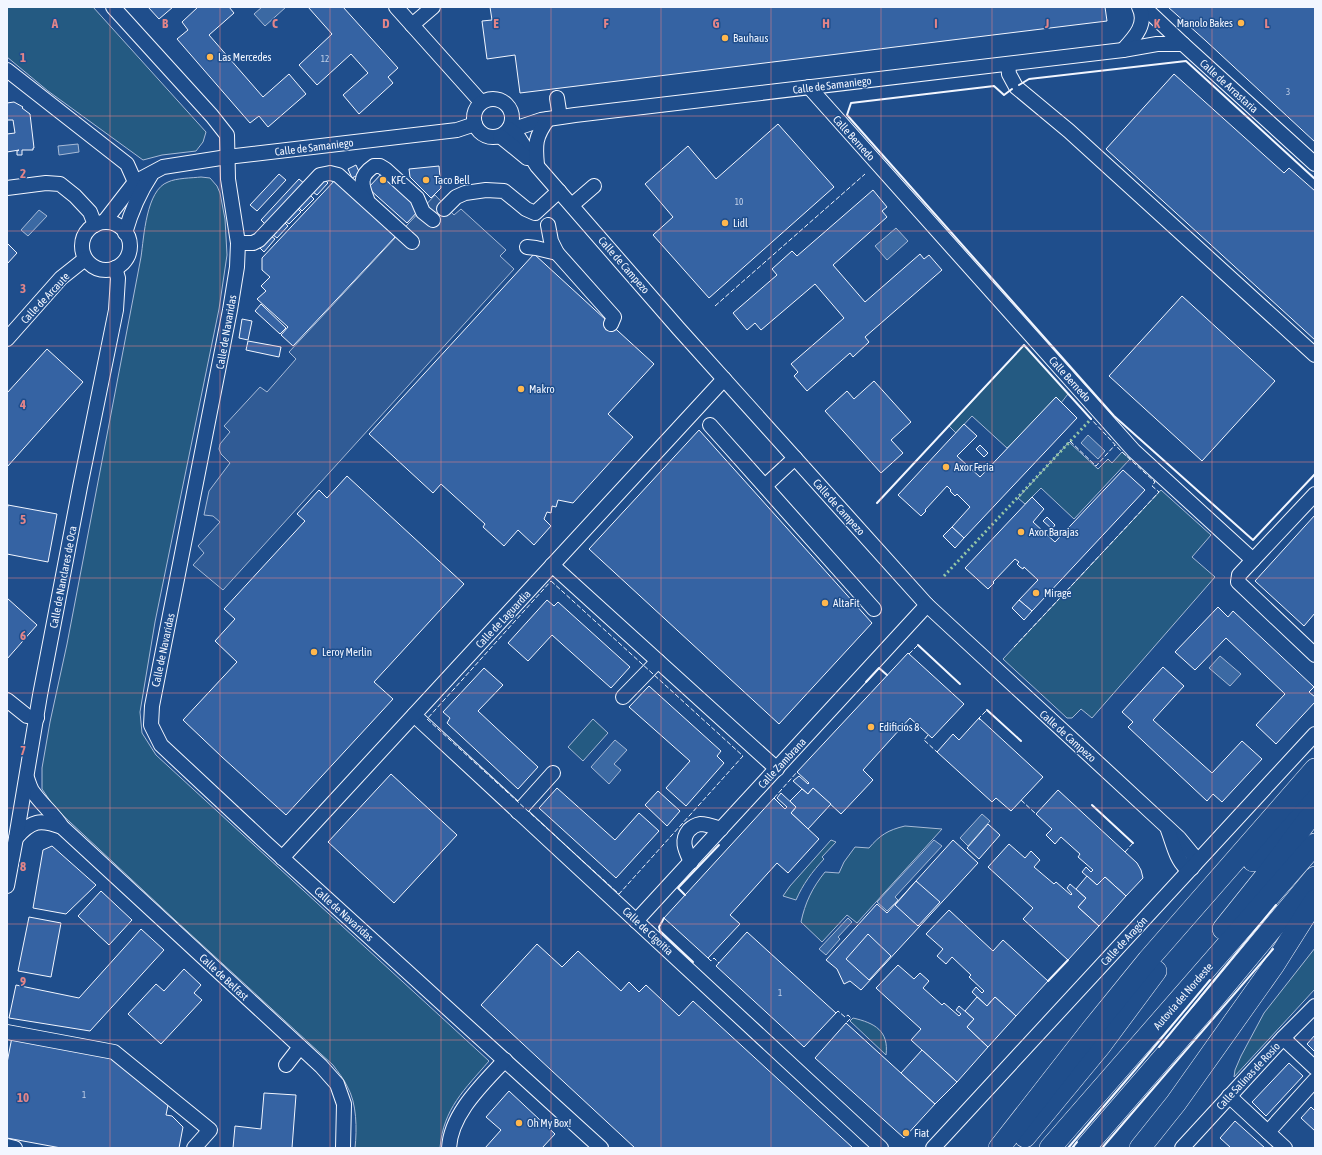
<svg xmlns="http://www.w3.org/2000/svg" width="1322" height="1155" font-family="'Asap Condensed',sans-serif">
	<rect width="100%" height="100%" fill="#1f4e8c"/>
	<!-- green -->
	<g fill="#245a82" stroke="#a8bbd7">
		<path d="M7,7H93L206,132L203,142L196,151L162,155L143,160L48,91L7,57Z"/>
		<path d="M201,177L210,178L217,186L220,193L225,219L227,255L219,309L155,622L140,712L142,733L156,755L489,1061C465,1089 443,1109 440,1148H355C357,1129 357,1103 347,1086C344,1079 338,1072 333,1065L175,920L55,808L42,789V768L50,722L67,644L141,257C144,237 146,190 168,182C176,178 192,178 201,177Z"/>
		<path d="M1024,345L1068,394L1061,403L1007,448L972,416L956,433L949,426Z"/>
		<path d="M1069,442L1098,469L1108,459L1112,463L1122,452L1130,459L1074,519L1041,488L1025,504L1018,498Z"/>
		<path d="M1161,490L1211,535L1192,557L1215,577L1092,718L1081,709L1072,718H1067L1003,659Z"/>
		<path d="M593,719L608,733L583,761L568,747Z"/>
		<path d="M905,826L942,829L857,923L847,915L822,942L801,922C805,903 812,888 825,872L839,873L844,862L855,847L869,848C880,835 888,830 905,826Z"/>
		<path d="M831,840L836,842L822,857L824,859C812,872 803,884 796,900L783,896L790,886Z"/>
		<path d="M1315,948V989L1234,1077L1235,1070L1241,1056L1264,1013Z"/>
		<path d="M853,1018C875,1023 889,1031 886,1055L850,1021Z"/>
	</g>
	<!-- parking -->
	<path fill="#305b95" stroke="#a8bbd7" d="M435,195L454,215L461,209L506,250L500,256L514,269L223,590L193,565L204,553L198,546L220,522L213,516L204,515L209,491L230,463L221,454L219,449L220,444L230,432L224,426L260,387L267,392L296,359L289,352Z"/>
	<!-- water -->
	<g fill="#3b69a3" stroke="#a8bbd7">
		<path d="M262,7H286L265,26L254,14Z"/>
		<path d="M78,144L79,152L59,155L58,146Z"/>
		<path d="M39,210L47,216L28,236L21,230Z"/>
		<path d="M896,228L908,241L887,260L875,246Z"/>
		<path d="M1088,435L1105,451L1098,459L1081,443Z"/>
		<path d="M1220,656L1241,674L1230,686L1209,668Z"/>
		<path d="M615,740L627,750L614,764L621,770L609,784L591,767Z"/>
		<path d="M982,814L990,821L968,846L960,838Z"/>
		<path d="M934,840L942,846L895,897L898,900L887,911L877,902Z"/>
		<path d="M848,918L852,922L838,937L840,939L826,955L819,949Z"/>
	</g>
	<!-- building -->
	<g fill="#3563a3" stroke="#f2f6ff">
		<path d="M148,7H173L159,19Z"/>
		<path d="M198,7H229L234,13L209,35L263,97L289,74L306,94L268,127L259,116L250,123L177,39L188,30L182,22Z"/>
		<path d="M308,7H343L398,68L388,77L393,83L359,114L343,95L368,73L351,54L317,85L299,65L332,34Z"/>
		<path d="M490,7H1105L1107,21L520,93L515,55L487,59L482,21L492,20Z"/>
		<path d="M1168,7H1315V142L1206,41Z"/>
		<path d="M1174,74L1284,173L1289,168L1315,191V340L1106,149Z"/>
		<path d="M14,102L23,107L22,108L30,114L34,148H33V150H22V155H17V151L19,150L7,152V134L15,133L13,120H7V103Z"/>
		<path d="M778,124L834,187L709,298L653,235L673,217L645,184L688,146L716,179Z"/>
		<path d="M356,165L360,174L352,178L348,169Z"/>
		<path d="M439,166L441,188L431,198L410,177L409,169Z"/>
		<path d="M384,171L415,200L419,210L407,223L368,188Z"/>
		<path d="M279,174L286,180L257,211L250,205Z"/>
		<path d="M299,179L306,185L267,226L261,220Z"/>
		<path d="M324,179L328,183L317,195L313,192Z"/>
		<path d="M336,179L396,236L293,346L281,335L288,327L257,299L266,291L261,286L270,277L262,270V258Z"/>
		<path d="M873,190L887,207L882,211L887,217L833,265L865,302L920,254L924,259L929,255L942,270L865,337L869,342L853,357L850,353L807,391L794,376L798,372L791,364L844,318L815,284L761,330L755,323L747,330L733,313L777,275L772,269L792,251L797,256Z"/>
		<path d="M310,195L314,199L302,211L298,207Z"/>
		<path d="M297,208L301,212L289,224L285,221Z"/>
		<path d="M284,222L288,226L277,238L272,234Z"/>
		<path d="M271,236L275,239L264,252L260,248Z"/>
		<path d="M7,243L17,253L7,264Z"/>
		<path d="M534,254L654,364L608,414L633,437L573,503L558,500L556,507L552,506L551,513L547,512L544,519L551,526L534,545L518,530L504,546L483,527L485,524L441,484L433,493L369,434Z"/>
		<path d="M1182,296L1275,381L1202,461L1109,376Z"/>
		<path d="M261,304L286,328L280,334L255,311Z"/>
		<path d="M242,319L252,321L248,340L239,338Z"/>
		<path d="M248,341L281,347L279,357L246,350Z"/>
		<path d="M47,349L83,382L7,467V393Z"/>
		<path d="M874,381L911,422L891,440L903,453L881,473L825,411L847,391L854,399Z"/>
		<path d="M1056,397L1077,418L964,538L952,527L970,507L957,494L955,496L950,491L951,490L947,486L925,510L926,511L921,516L898,495L964,424L977,436L957,456L980,477Z"/>
		<path d="M699,430L872,623L779,724L589,549Z"/>
		<path d="M980,445L988,453L984,457L976,449Z"/>
		<path d="M1123,470L1145,490L1032,611L1019,600L1038,580L1024,567L1023,569L1020,567L1017,564L1019,562L1015,559L993,582L994,583L988,589L965,568L1032,497L1044,509L1033,522L1055,542Z"/>
		<path d="M347,476L464,584L374,682L393,699L286,815L222,757L183,720L237,662L215,641L235,619L224,609L305,521L297,514L319,490L327,498Z"/>
		<path d="M8,505L57,514L48,562L7,554V511Z"/>
		<path d="M1315,515V613L1304,626L1255,581Z"/>
		<path d="M1047,517L1055,525L1052,529L1043,521Z"/>
		<path d="M952,527L964,538L955,548L943,536Z"/>
		<path d="M7,598L37,625L7,659Z"/>
		<path d="M547,600L554,606L558,602L630,667L611,688L552,635L528,661L508,643Z"/>
		<path d="M1019,600L1032,611L1024,620L1012,608Z"/>
		<path d="M1218,607L1228,617L1233,611L1314,687L1309,692L1315,697V702L1276,744L1256,725L1285,694L1226,638L1195,670L1175,652Z"/>
		<path d="M908,653L964,704L932,738L910,718L863,770L873,780L841,814L813,788L808,794L793,781L799,776L808,784L809,783L797,772Z"/>
		<path d="M1163,667L1184,686L1153,720L1212,773L1242,741L1262,759L1222,802L1213,794L1207,801L1128,727L1133,722L1122,712Z"/>
		<path d="M484,668L503,685L478,711L538,767L518,789L447,723L450,718L443,712Z"/>
		<path d="M649,686L721,751L717,756L724,763L686,806L666,788L690,761L629,707Z"/>
		<path d="M979,718L1043,777L1011,811L996,798L992,802L937,752L953,734L959,740Z"/>
		<path d="M391,774L457,835L394,903L328,842Z"/>
		<path d="M557,788L615,840L639,813L659,831L616,878L539,808Z"/>
		<path d="M813,788L831,804L808,829L791,813L796,807L790,801L802,789L808,794Z"/>
		<path d="M1058,790L1137,863L1141,870L1143,878L1126,896L1105,877L1097,885L1082,872L1086,867L1091,872L1093,870L1078,857L1080,854L1061,837L1055,844L1046,835L1052,829L1036,814Z"/>
		<path d="M658,791L680,811L667,826L645,805Z"/>
		<path d="M781,793L796,807L791,813L819,839L788,873L777,863L730,915L740,924L708,958L664,918L774,798L785,809L787,807L777,798Z"/>
		<path d="M988,824L1000,835L979,859L967,848Z"/>
		<path d="M953,840L978,863L861,990L850,981L844,984L837,969L826,960L877,904L887,913Z"/>
		<path d="M1009,844L1025,858L1031,851L1040,860L1034,867L1054,884L1056,882L1071,895L1072,894L1067,888L1070,884L1086,898L1078,907L1099,926L1068,960L1023,919L1033,908L988,867Z"/>
		<path d="M52,846L96,885L66,914L33,908L43,850Z"/>
		<path d="M1087,876L1097,885L1105,877L1126,896L1099,926L1078,907L1086,898L1076,889Z"/>
		<path d="M916,881L940,902L918,926L895,905Z"/>
		<path d="M101,891L132,920L109,945L78,916Z"/>
		<path d="M949,910L993,951L1003,940L1048,981L1016,1016L995,997L987,1006L972,992L976,987L982,993L984,991L969,977L971,975L952,957L946,964L937,956L943,949L926,934Z"/>
		<path d="M29,917L61,923L51,977L18,971Z"/>
		<path d="M141,929L164,950L90,1031L9,1018L16,985L79,998Z"/>
		<path d="M747,932L836,1013L804,1047L716,966Z"/>
		<path d="M868,934L891,956L869,980L846,959Z"/>
		<path d="M537,944L562,967L578,951L621,991L629,982L639,992L646,985L679,1016L693,1001L853,1148H635L481,1005Z"/>
		<path d="M898,965L914,979L920,973L929,981L923,988L942,1005L944,1003L959,1016L961,1014L956,1010L959,1006L974,1019L967,1027L988,1047L957,1082L911,1040L921,1029L876,988Z"/>
		<path d="M184,969L201,985L194,993L202,1000L161,1044L128,1014L156,984L164,991Z"/>
		<path d="M977,997L987,1006L995,997L1016,1016L988,1047L967,1027L974,1019L965,1011Z"/>
		<path d="M846,1023L935,1104L904,1138L815,1058Z"/>
		<path d="M1315,1035V1052L1307,1044Z"/>
		<path d="M12,1037L102,1053L136,1070L161,1092L160,1098L169,1100L166,1115L172,1116L183,1127L179,1148H61L7,1138V1063Z"/>
		<path d="M922,1050L957,1082L935,1104L901,1073Z"/>
		<path d="M1289,1063L1303,1076L1266,1116L1252,1102Z"/>
		<path d="M509,1091L555,1134L542,1148H485L501,1130L486,1117Z"/>
		<path d="M264,1093L296,1095L292,1148H233L235,1126L261,1129Z"/>
		<path d="M1311,1107L1315,1111V1131L1301,1118Z"/>
		<path d="M1235,1121L1265,1148H1231L1220,1138Z"/>
	</g>
	<g fill="none" stroke-linecap="round" stroke-linejoin="round">
		<!-- minor casing -->
		<g stroke="#f2f6ff" stroke-width="16">
			<g id="minor">
				<path d="M113,7L212,116L227,135L228,179L238,243L237,267L230,310L152,706L151,725L161,745L267,844L601,1148"/>
				<path d="M396,7L481,102"/>
				<path d="M1144,7L1183,44L1315,164"/>
				<path d="M412,25L433,7"/>
				<path d="M1123,50C1134,38 1148,24 1139,7"/>
				<path d="M1008,64L1009,74L1016,87L1069,131L1315,355"/>
				<path d="M7,70L127,164L135,182"/>
				<path d="M809,87L1134,451L1253,560L1239,575L1238,582L1315,655"/>
				<path d="M557,98L560,117"/>
				<circle cx="493" cy="118" r="19"/>
				<path d="M510,127H520L541,120L575,115L1123,50L1157,44H1183"/>
				<path d="M509,129L517,135L537,166L679,329L927,605L1179,838L1193,855L1195,864"/>
				<path d="M500,136L527,158"/>
				<path d="M537,165C535,144 535,137 548,119"/>
				<path d="M7,188L46,183L60,184L75,196L90,212L95,225"/>
				<path d="M367,199C361,184 359,176 374,166H380L385,169L417,198L423,212L433,220"/>
				<path d="M572,205L594,186"/>
				<path d="M444,209L456,197L465,193L486,190L504,191L526,209L535,213L559,191"/>
				<path d="M104,222L135,182L163,167L227,157L457,130L475,124"/>
				<circle cx="106" cy="246" r="24"/>
				<path d="M548,225L551,241L557,253L614,317L611,324"/>
				<path d="M125,233C131,212 139,193 151,175"/>
				<path d="M238,243H253L259,240L320,175L330,173L338,175L412,242"/>
				<path d="M527,247L536,248L557,253"/>
				<path d="M7,339L61,278L85,259"/>
				<path d="M710,425L874,609"/>
				<path d="M765,486L795,458"/>
				<path d="M1253,560L1315,494"/>
				<path d="M552,565L777,769"/>
				<path d="M623,697L658,661"/>
				<path d="M7,700L27,716L37,718"/>
				<path d="M414,715L881,1148"/>
				<path d="M27,778C29,783 30,788 33,792C42,805 54,814 62,827L321,1066L337,1084L344,1104L343,1148"/>
				<path d="M518,812L553,773"/>
				<path d="M1168,830C1173,843 1176,859 1186,868H1192"/>
				<path d="M16,838C32,820 40,819 62,827"/>
				<path d="M282,858L724,379"/>
				<path d="M691,862C686,851 680,841 689,830C692,827 695,825 700,824C706,824 715,827 721,829"/>
				<path d="M7,886L16,838L40,695L80,487L116,310L118,278L115,268"/>
				<path d="M636,921L927,605"/>
				<path d="M7,1032L114,1052L210,1130L194,1148"/>
				<path d="M1283,1038L1315,1068"/>
				<path d="M286,1065L300,1047"/>
				<path d="M1229,1096L1285,1148"/>
				<path d="M1268,1132L1315,1080"/>
				<path d="M7,1146L15,1148"/>
				<path d="M449,1148C451,1113 483,1084 505,1060"/>
				<path d="M933,1148L1315,734"/>
				<path d="M1182,1148L1283,1038L1315,1006"/>
			</g>
		</g>
		<!-- highway casing -->
		<g stroke="#f2f6ff" stroke-width="22">
			<g id="highway">
				<path d="M1253,861L1315,794"/>
				<path d="M1223,929L1272,868L1309,818"/>
				<path d="M1025,1137L1101,1045L1156,971"/>
				<path d="M999,1148L1092,1029L1148,960L1315,769"/>
				<path d="M1050,1148L1315,844"/>
				<path d="M1085,1148L1207,1007L1315,877"/>
				<path d="M1140,1148L1176,1103L1274,965L1315,900"/>
			</g>
		</g>
		<!-- minor -->
		<use href="#minor" stroke="#1f4e8c" stroke-width="14"/>
		<!-- highway -->
		<use href="#highway" stroke="#1f4e8c" stroke-width="21"/>
		<!-- hedge -->
		<path stroke="#97c8a6" stroke-width="3" stroke-dasharray="2 3" stroke-linecap="butt" d="M944,576L1091,419"/>
		<!-- fence -->
		<g stroke="#f2f6ff" stroke-width="1" stroke-dasharray="5 2" stroke-linecap="butt">
			<path d="M715,306L865,174"/>
			<path d="M1070,441L1096,466L1115,445"/>
			<path d="M551,581L743,756L619,894L427,719Z"/>
			<path d="M1014,647L1159,492L1152,486L1155,482L1122,452L1091,419"/>
			<path d="M909,654L918,645L960,684"/>
			<path d="M980,720L979,718L987,710L1021,741"/>
			<path d="M928,735L924,740L937,752"/>
			<path d="M774,798L797,772"/>
			<path d="M1021,800L1036,814"/>
			<path d="M1092,805L1133,843L1125,852"/>
			<path d="M708,958L711,961L714,958L719,963"/>
			<path d="M836,1013L838,1011L845,1017L848,1015L851,1018L846,1023"/>
		</g>
		<!-- wall -->
		<g stroke="#f2f6ff" stroke-width="2">
			<path d="M1019,85L1029,79L1186,61L1315,179"/>
			<path d="M1012,89L1004,95L994,86L851,103L847,115L1114,416L1253,540L1315,474"/>
			<path d="M877,503L1024,345L1091,419"/>
			<path d="M918,645L960,684"/>
			<path d="M866,682L879,668L887,675"/>
			<path d="M987,710L1021,741"/>
			<path d="M1092,805L1133,843"/>
			<path d="M685,895L678,888L719,845"/>
			<path d="M664,918L659,927L660,931L693,962"/>
			<path d="M1048,981L1068,960"/>
			<path d="M1159,1047L1276,905"/>
			<path d="M1068,1148L1135,1070L1210,980"/>
			<path d="M1072,1148L1077,1142"/>
			<path d="M1102,1148L1273,949"/>
		</g>
	</g>
	<!-- grid -->
	<path fill="none" stroke="#e38589" stroke-width="1" stroke-opacity="0.55" d="M110,7V1148M220,7V1148M330,7V1148M441,7V1148M551,7V1148M661,7V1148M771,7V1148M881,7V1148M992,7V1148M1102,7V1148M1212,7V1148M7,116H1315M7,231H1315M7,346H1315M7,462H1315M7,578H1315M7,693H1315M7,808H1315M7,924H1315M7,1040H1315"/>
	<!-- markers -->
	<g fill="#ffb74d" stroke="#1f4e8c" stroke-width="1.5">
		<circle cx="1241" cy="23" r="4"/>
		<circle cx="725" cy="38" r="4"/>
		<circle cx="210" cy="57" r="4"/>
		<circle cx="383" cy="180" r="4"/>
		<circle cx="426" cy="180" r="4"/>
		<circle cx="725" cy="223" r="4"/>
		<circle cx="521" cy="389" r="4"/>
		<circle cx="946" cy="467" r="4"/>
		<circle cx="1021" cy="532" r="4"/>
		<circle cx="1036" cy="593" r="4"/>
		<circle cx="825" cy="603" r="4"/>
		<circle cx="314" cy="652" r="4"/>
		<circle cx="871" cy="727" r="4"/>
		<circle cx="519" cy="1123" r="4"/>
		<circle cx="906" cy="1133" r="4"/>
	</g>
	<g text-anchor="middle" dominant-baseline="central" stroke-width="3" stroke-linejoin="round" paint-order="stroke">
		<!-- number labels -->
		<g font-size="9" fill="#c3d1e8">
			<text x="325" y="59">12</text>
			<text x="1288" y="92">3</text>
			<text x="739" y="202">10</text>
			<text x="780" y="993">1</text>
			<text x="84" y="1095">1</text>
		</g>
		<!-- poi labels -->
		<g font-size="11" fill="#f2f6ff" stroke="#1f4e8c" text-anchor="start">
			<text x="1233" y="23" text-anchor="end">Manolo Bakes</text>
			<text x="733" y="38">Bauhaus</text>
			<text x="218" y="57">Las Mercedes</text>
			<text x="391" y="180">KFC</text>
			<text x="434" y="180">Taco Bell</text>
			<text x="733" y="223">Lidl</text>
			<text x="529" y="389">Makro</text>
			<text x="954" y="467">Axor Feria</text>
			<text x="1029" y="532">Axor Barajas</text>
			<text x="1044" y="593">Mirage</text>
			<text x="833" y="603">AltaFit</text>
			<text x="322" y="652">Leroy Merlin</text>
			<text x="879" y="727">Edificios 8</text>
			<text x="527" y="1123">Oh My Box!</text>
			<text x="914" y="1133">Fiat</text>
		</g>
		<!-- street labels -->
		<g font-size="11" fill="#f2f6ff" stroke="#1f4e8c">
			<text transform="translate(832 85) rotate(-7)">Calle de Samaniego</text>
			<text transform="translate(1229 86) rotate(42)">Calle de Arrastaria</text>
			<text transform="translate(854 138) rotate(48)">Calle Bernedo</text>
			<text transform="translate(314 147) rotate(-7)">Calle de Samaniego</text>
			<text transform="translate(624 265) rotate(49)">Calle de Campezo</text>
			<text transform="translate(45 298) rotate(-47)">Calle de Arcaute</text>
			<text transform="translate(226 332) rotate(-80)">Calle de Navaridas</text>
			<text transform="translate(1070 379) rotate(48)">Calle Bernedo</text>
			<text transform="translate(839 507) rotate(48)">Calle de Campezo</text>
			<text transform="translate(63 577) rotate(-79)">Calle de Nanclares de Oca</text>
			<text transform="translate(503 619) rotate(-47)">Calle de Laguardia</text>
			<text transform="translate(163 650) rotate(-78)">Calle de Navaridas</text>
			<text transform="translate(1068 736) rotate(42)">Calle de Campezo</text>
			<text transform="translate(782 763) rotate(-47)">Calle Zambrana</text>
			<text transform="translate(344 914) rotate(42)">Calle de Navaridas</text>
			<text transform="translate(648 931) rotate(43)">Calle de Cigoitia</text>
			<text transform="translate(1124 941) rotate(-47)">Calle de Aragón</text>
			<text transform="translate(224 977) rotate(43)">Calle de Belfast</text>
			<text transform="translate(1183 996) rotate(-49)">Autovía del Nordeste</text>
			<text transform="translate(1248 1076) rotate(-47)">Calle Salinas de Rosío</text>
		</g>
	</g>
	<g font-size="13" text-anchor="middle" font-weight="bold" fill="#e38589" stroke="#1f4e8c" stroke-width="3" stroke-linejoin="round" paint-order="stroke">
		<text x="55" y="28">A</text>
		<text x="165" y="28">B</text>
		<text x="275" y="28">C</text>
		<text x="386" y="28">D</text>
		<text x="496" y="28">E</text>
		<text x="606" y="28">F</text>
		<text x="716" y="28">G</text>
		<text x="826" y="28">H</text>
		<text x="936" y="28">I</text>
		<text x="1047" y="28">J</text>
		<text x="1157" y="28">K</text>
		<text x="1267" y="28">L</text>
		<text x="23" y="62">1</text>
		<text x="23" y="178">2</text>
		<text x="23" y="293">3</text>
		<text x="23" y="409">4</text>
		<text x="23" y="524">5</text>
		<text x="23" y="640">6</text>
		<text x="23" y="755">7</text>
		<text x="23" y="871">8</text>
		<text x="23" y="986">9</text>
		<text x="23" y="1102">10</text>
	</g>
	<!-- border -->
	<rect width="1322" height="1155" fill="none" stroke="#f2f6ff" stroke-width="16"/>
</svg>
